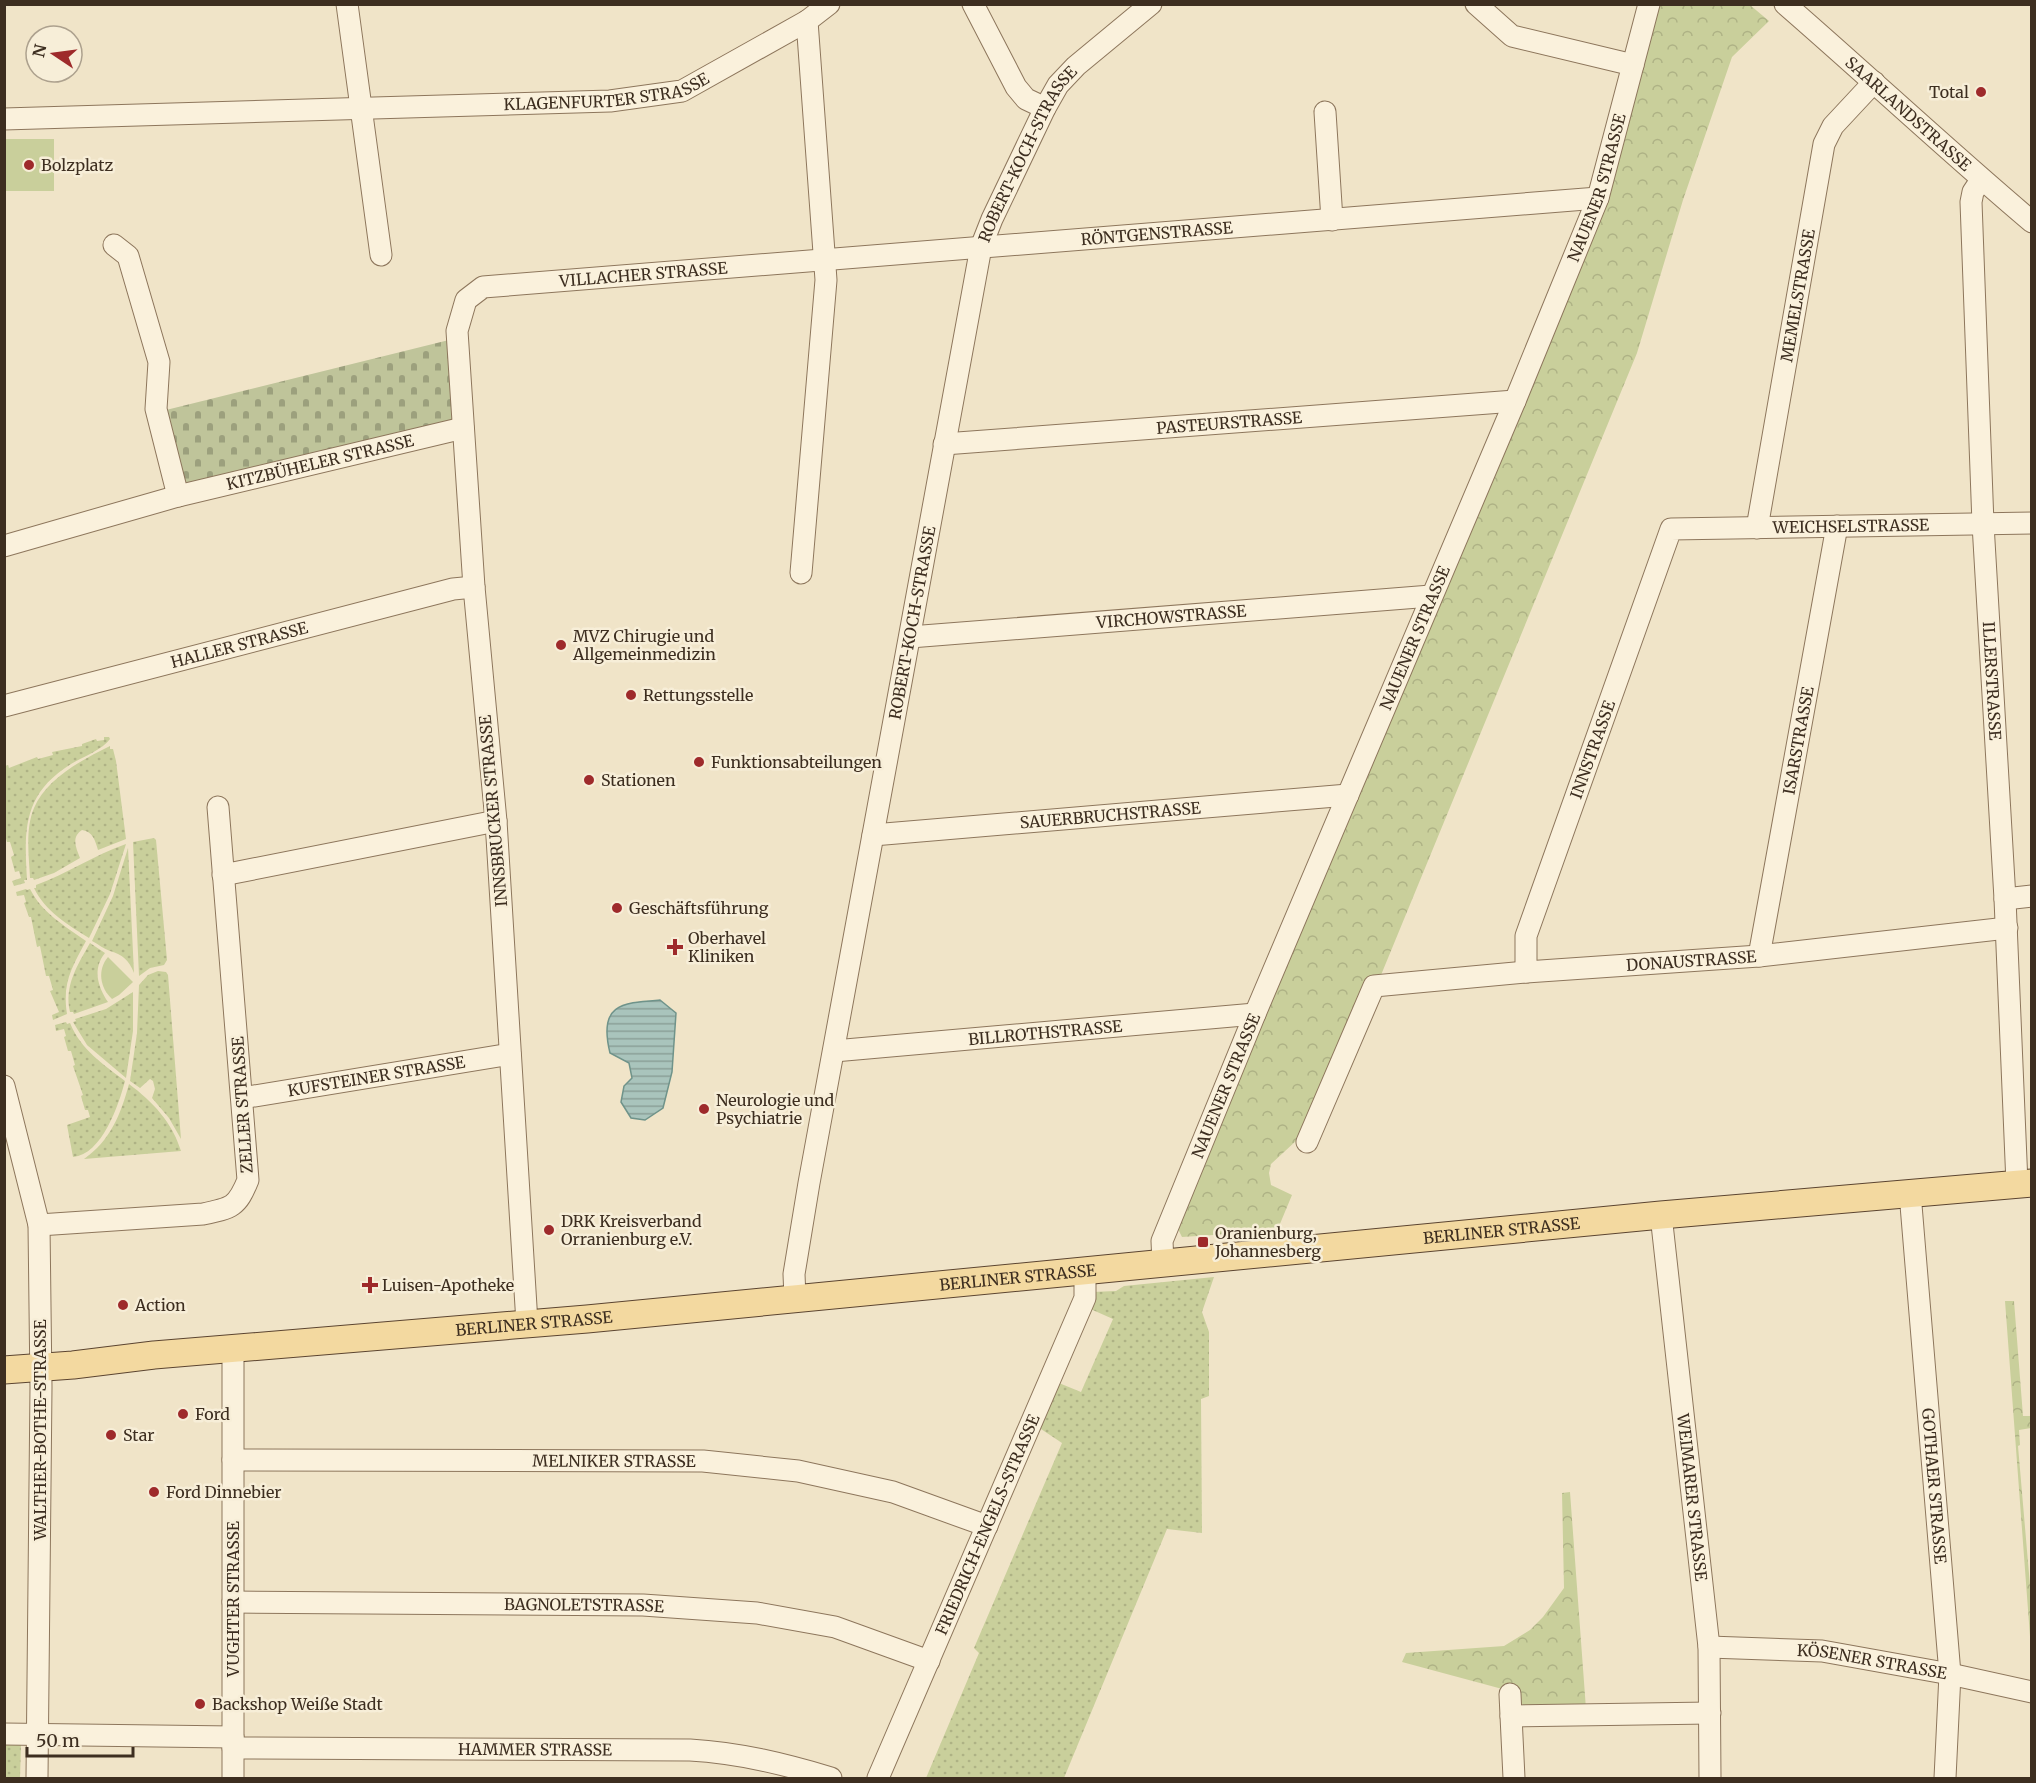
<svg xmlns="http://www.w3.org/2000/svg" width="2036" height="1783" font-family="Merriweather,serif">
	<defs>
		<pattern id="grass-dots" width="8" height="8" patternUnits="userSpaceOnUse" patternTransform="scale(1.5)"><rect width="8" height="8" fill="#c9cf9b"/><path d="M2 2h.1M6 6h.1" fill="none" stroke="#aeb285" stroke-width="1.8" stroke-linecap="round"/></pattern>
		<pattern id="forest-crowns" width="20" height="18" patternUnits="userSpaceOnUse" patternTransform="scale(1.5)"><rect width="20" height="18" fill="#c9cf9b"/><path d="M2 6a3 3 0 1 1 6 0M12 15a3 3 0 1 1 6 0" fill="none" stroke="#aeb285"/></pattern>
		<pattern id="cemetery-stones" width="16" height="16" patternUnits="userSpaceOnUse" patternTransform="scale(1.5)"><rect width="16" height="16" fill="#bfc49a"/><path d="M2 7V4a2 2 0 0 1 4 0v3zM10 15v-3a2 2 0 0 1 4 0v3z" fill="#9ca07d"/></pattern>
		<pattern id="water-rules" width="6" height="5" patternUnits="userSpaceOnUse" patternTransform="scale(1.5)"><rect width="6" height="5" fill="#a9c4bc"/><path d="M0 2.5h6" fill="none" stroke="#8ba098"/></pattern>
	</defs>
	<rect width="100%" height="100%" fill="#f0e4c8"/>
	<!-- grass -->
	<g fill="url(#grass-dots)">
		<path d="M104,737H109L110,739C103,749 83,757 71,764C23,794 24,829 27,880H24L25,883L14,886L12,881L21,878L19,871L15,872L11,857L14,855L10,842H7L5,835V766L8,765L9,768L37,757L38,759L53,755L52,752L82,746V744L96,739L97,741L104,740Z"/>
		<path d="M110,746V749H113L116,761L126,839L98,850C95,840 93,832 82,830C71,837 76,848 80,858L54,873L34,880L33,878H30C29,857 25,829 34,808C46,779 83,759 110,746Z"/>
		<path d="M154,838L156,840L167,960L164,965L150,968L139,976L133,842Z"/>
		<path d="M126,844L110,894L89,938C68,925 45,911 34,888H36V885C67,874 94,855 126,844Z"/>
		<path d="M128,848L134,973C129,960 123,955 110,951C104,949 98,944 92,941L113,896Z"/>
		<path d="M26,889L27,890L30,889C42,913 65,926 86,941C72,967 62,983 67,1014L53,1020L52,1015L59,1012L50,991L53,990L49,976H46L40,946L37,947L31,917H29L24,903L26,902L24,895L17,896L16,892Z"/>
		<path d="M90,943L105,953C92,969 98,987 108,1002L74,1014L73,1012H70C64,986 77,966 90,943Z"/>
		<path d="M158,971L166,972L168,975L181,1139L169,1118L152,1098L155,1089L153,1081L150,1079L140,1088L130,1081L137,1033L139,985L148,975Z"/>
		<path d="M133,992V1031L126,1078L87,1045L73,1022L76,1021L75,1019L106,1009Z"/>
		<path d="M66,1022L67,1024L70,1023C81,1050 103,1064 125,1081C119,1104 102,1155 73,1157L67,1125L90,1117L88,1110H85L81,1096L83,1095L73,1066L75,1065L71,1051H68L64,1037L66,1036L64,1029L56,1031L55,1025Z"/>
		<path d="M129,1084C153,1102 172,1122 181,1151L84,1159C110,1141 121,1114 129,1084Z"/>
		<path d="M1214,1277L1202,1312L1209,1332V1396L1201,1399L1202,1533L1167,1529L1064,1778H926L979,1653L974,1648L1062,1443L1035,1425L1054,1381L1081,1392L1113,1319L1086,1307L1092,1292L1116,1291L1124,1286Z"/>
		<path d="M4,1744H21L20,1778H5Z"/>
	</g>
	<!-- forest -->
	<g fill="url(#forest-crowns)">
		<path d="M1655,5H1750L1769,21L1732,57L1683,200L1637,353L1323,1116L1271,1164L1269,1173L1271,1185L1292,1195L1277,1231L1182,1237L1177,1227L1521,405Z"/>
		<path d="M2005,1301H2014L2023,1416H2031V1428L2019,1430L2020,1445L2018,1446L2031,1597V1650Z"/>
		<path d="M1570,1492L1586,1709H1528L1506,1690L1402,1662L1406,1653L1504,1646L1530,1630L1543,1617L1564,1588L1562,1493Z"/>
	</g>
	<!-- cemetery -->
	<path fill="url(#cemetery-stones)" d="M453,339L458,423L182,487L162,411Z"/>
	<!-- green -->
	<g fill="#c9cf9b">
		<rect x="5" y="139" width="49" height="52"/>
		<path d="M108,957L133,982L119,995L112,999C100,988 97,970 108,957Z"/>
	</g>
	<!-- water -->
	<path fill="url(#water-rules)" stroke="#6f938a" stroke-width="1.5" d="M660,1000L676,1013L672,1072L663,1108L645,1120L631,1118L621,1102L624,1086L632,1078L629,1063L610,1053C598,1004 621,1003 660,1000Z"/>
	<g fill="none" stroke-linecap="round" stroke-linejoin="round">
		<!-- minor casing -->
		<g stroke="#8d765c" stroke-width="23">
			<g id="minor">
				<path d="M347,4L381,255"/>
				<path d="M973,4L1016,87L1026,99L1045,108"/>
				<path d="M1476,4L1512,36L1633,65"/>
				<path id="s1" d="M1785,4C1868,76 1948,151 2032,222"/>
				<path d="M1325,112L1332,220"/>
				<path id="s2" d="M4,119L610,101L682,91L807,21L829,4"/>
				<path id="s3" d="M1981,180L1973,192L1971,202L1983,524L2005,899L2017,1184"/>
				<path d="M114,245L128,256L159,362L156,409L178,496"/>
				<path id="s4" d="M944,444L1515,401"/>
				<path id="s5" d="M1757,528L1824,144L1833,126L1874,82"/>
				<path id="s6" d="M4,546L178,496L463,428"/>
				<path d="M801,573L826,280L807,21"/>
				<path id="s7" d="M910,637L1431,596"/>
				<path id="s8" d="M4,706L453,589L474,587"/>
				<path id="s9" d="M873,835L1348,795"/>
				<path d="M223,875L496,821"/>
				<path d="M2005,899L2032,896"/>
				<path id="s10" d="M1759,956L1837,526"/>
				<path id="s11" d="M1526,972V936L1671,529L2032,523"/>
				<path id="s12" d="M834,1051L1255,1014"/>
				<path d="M4,1086L39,1225L41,1387L37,1778"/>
				<path id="s13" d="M242,1098L510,1054"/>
				<path id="s14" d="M1307,1142L1374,986L1526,972L1759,956L2007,928"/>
				<path id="s15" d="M1910,1193L1950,1674L1945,1778"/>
				<path id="s16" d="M1661,1215L1709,1647L1710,1778"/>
				<path d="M39,1225L203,1214C232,1208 237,1207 248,1180L218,807"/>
				<path id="s17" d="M1163,1263L1162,1241L1255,1014L1515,401L1598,198L1649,4"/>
				<path id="s18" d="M795,1298L794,1274L809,1183L981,247L992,219L1045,108L1058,85L1076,66L1151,4"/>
				<path id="s19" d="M527,1323L496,821L474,587L457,331L466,300L483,287L1598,198"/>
				<path d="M233,1348V1778"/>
				<path id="s20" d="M233,1460L703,1461L798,1471L893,1492L987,1526"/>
				<path id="s21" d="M233,1602L643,1605L757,1613L835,1627L929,1661"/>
				<path id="s22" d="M1709,1647L1822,1651L1950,1674L2032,1692"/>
				<path d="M1510,1694L1511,1716L1710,1713"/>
				<path d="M1511,1716L1514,1778"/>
				<path d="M4,1734L233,1737"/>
				<path id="s23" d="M233,1748L690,1750C740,1753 784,1764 831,1778"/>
				<path id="s24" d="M878,1778L1085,1298V1270"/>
			</g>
		</g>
		<!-- major casing -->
		<g stroke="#5b4430" stroke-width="29">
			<g id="major">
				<path id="s25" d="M4,1370L73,1365L154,1355L587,1319L1661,1215L2032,1183"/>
			</g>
		</g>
		<!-- minor -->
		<use href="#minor" stroke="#faf1dc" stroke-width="21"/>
		<!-- major -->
		<use href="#major" stroke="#f3d9a0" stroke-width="27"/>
	</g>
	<!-- markers -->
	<g fill="#9e2a2b" stroke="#f7eed8" stroke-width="2">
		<circle cx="1981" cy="92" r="6"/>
		<circle cx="29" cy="165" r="6"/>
		<circle cx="561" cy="645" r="6"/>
		<circle cx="631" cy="695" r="6"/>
		<circle cx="699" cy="762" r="6"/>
		<circle cx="589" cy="780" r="6"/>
		<circle cx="617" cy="908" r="6"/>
		<path d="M672 938h6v6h6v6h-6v6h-6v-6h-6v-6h6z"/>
		<circle cx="704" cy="1109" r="6"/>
		<circle cx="549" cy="1230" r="6"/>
		<rect x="1197" y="1236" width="12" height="12" rx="3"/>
		<path d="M367 1276h6v6h6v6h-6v6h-6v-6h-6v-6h6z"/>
		<circle cx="123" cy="1305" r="6"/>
		<circle cx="183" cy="1414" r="6"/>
		<circle cx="111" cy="1435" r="6"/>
		<circle cx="154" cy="1492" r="6"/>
		<circle cx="200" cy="1704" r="6"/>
	</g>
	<g text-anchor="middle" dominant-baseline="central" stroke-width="5" stroke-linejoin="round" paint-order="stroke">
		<!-- street labels -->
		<g font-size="16" fill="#3d2e20" stroke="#f7eed8">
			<text stroke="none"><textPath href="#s2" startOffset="604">KLAGENFURTER STRASSE</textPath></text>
			<text stroke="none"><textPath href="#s1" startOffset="165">SAARLANDSTRASSE</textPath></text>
			<text stroke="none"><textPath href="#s18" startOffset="1172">ROBERT-KOCH-STRASSE</textPath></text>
			<text stroke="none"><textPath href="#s17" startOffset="1162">NAUENER STRASSE</textPath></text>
			<text stroke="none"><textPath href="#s19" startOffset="1724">RÖNTGENSTRASSE</textPath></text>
			<text stroke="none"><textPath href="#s19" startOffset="1209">VILLACHER STRASSE</textPath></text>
			<text stroke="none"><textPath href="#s5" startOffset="236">MEMELSTRASSE</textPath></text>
			<text stroke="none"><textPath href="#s4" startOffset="286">PASTEURSTRASSE</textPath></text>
			<text stroke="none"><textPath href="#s6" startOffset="327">KITZBÜHELER STRASSE</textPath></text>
			<text stroke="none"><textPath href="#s11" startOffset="648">WEICHSELSTRASSE</textPath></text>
			<text stroke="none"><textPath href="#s7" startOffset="262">VIRCHOWSTRASSE</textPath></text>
			<text stroke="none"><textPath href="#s18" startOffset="686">ROBERT-KOCH-STRASSE</textPath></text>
			<text stroke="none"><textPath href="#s17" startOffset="676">NAUENER STRASSE</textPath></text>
			<text stroke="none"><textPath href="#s8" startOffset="243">HALLER STRASSE</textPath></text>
			<text stroke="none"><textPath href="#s3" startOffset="504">ILLERSTRASSE</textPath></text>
			<text stroke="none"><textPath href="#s10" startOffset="219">ISARSTRASSE</textPath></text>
			<text stroke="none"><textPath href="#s11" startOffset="234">INNSTRASSE</textPath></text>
			<text transform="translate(493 811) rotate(-95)">INNSBRUCKER STRASSE</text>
			<text stroke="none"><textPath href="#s9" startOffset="238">SAUERBRUCHSTRASSE</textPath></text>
			<text stroke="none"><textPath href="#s14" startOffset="488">DONAUSTRASSE</textPath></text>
			<text stroke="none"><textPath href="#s12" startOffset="212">BILLROTHSTRASSE</textPath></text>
			<text stroke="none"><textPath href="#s13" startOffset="136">KUFSTEINER STRASSE</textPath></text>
			<text stroke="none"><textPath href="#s17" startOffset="190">NAUENER STRASSE</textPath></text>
			<text transform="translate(242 1105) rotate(-94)">ZELLER STRASSE</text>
			<text stroke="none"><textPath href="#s25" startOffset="1504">BERLINER STRASSE</textPath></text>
			<text stroke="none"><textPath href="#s25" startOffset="1018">BERLINER STRASSE</textPath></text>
			<text stroke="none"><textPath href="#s25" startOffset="532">BERLINER STRASSE</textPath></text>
			<text transform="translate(40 1430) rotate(-90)">WALTHER-BOTHE-STRASSE</text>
			<text stroke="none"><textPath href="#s20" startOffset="381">MELNIKER STRASSE</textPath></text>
			<text stroke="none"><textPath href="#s15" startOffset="294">GOTHAER STRASSE</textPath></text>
			<text stroke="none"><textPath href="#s16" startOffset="284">WEIMARER STRASSE</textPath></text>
			<text stroke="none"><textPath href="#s24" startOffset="276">FRIEDRICH-ENGELS-STRASSE</textPath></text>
			<text transform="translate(233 1599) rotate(-90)">VUGHTER STRASSE</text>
			<text stroke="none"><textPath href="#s21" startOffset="351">BAGNOLETSTRASSE</textPath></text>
			<text stroke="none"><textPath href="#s22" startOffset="164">KÖSENER STRASSE</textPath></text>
			<text stroke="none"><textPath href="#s23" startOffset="302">HAMMER STRASSE</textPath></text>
		</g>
		<!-- poi labels -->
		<g font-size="16" fill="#3d2e20" stroke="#f7eed8" text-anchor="start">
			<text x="1969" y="92" text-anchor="end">Total</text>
			<text x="41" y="165">Bolzplatz</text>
			<text x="573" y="636">MVZ Chirugie und<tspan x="573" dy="18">Allgemeinmedizin</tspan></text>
			<text x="643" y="695">Rettungsstelle</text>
			<text x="711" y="762">Funktionsabteilungen</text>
			<text x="601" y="780">Stationen</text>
			<text x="629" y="908">Geschäftsführung</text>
			<text x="688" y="938">Oberhavel<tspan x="688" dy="18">Kliniken</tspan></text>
			<text x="716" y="1100">Neurologie und<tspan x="716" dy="18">Psychiatrie</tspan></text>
			<text x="561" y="1221">DRK Kreisverband<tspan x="561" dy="18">Orranienburg e.V.</tspan></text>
			<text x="1215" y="1233">Oranienburg,<tspan x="1215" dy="18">Johannesberg</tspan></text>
			<text x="382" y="1285">Luisen-Apotheke</text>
			<text x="135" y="1305">Action</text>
			<text x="195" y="1414">Ford</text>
			<text x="123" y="1435">Star</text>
			<text x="166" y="1492">Ford Dinnebier</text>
			<text x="212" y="1704">Backshop Weiße Stadt</text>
		</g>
	</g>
	<!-- border -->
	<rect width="2036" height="1783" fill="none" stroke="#3d2e20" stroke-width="12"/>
	<!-- north arrow -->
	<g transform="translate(54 54) rotate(283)"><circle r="28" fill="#f7eed8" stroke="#ada18e" stroke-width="1.5"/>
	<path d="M0-4.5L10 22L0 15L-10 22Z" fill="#9e2a2b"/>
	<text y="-9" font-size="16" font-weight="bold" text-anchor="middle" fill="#3d2e20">N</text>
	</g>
	<!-- scale -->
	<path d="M27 1747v9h106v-9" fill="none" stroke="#3d2e20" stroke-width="3"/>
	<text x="36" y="1747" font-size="18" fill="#3d2e20" stroke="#f7eed8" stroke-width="4.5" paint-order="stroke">50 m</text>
</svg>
